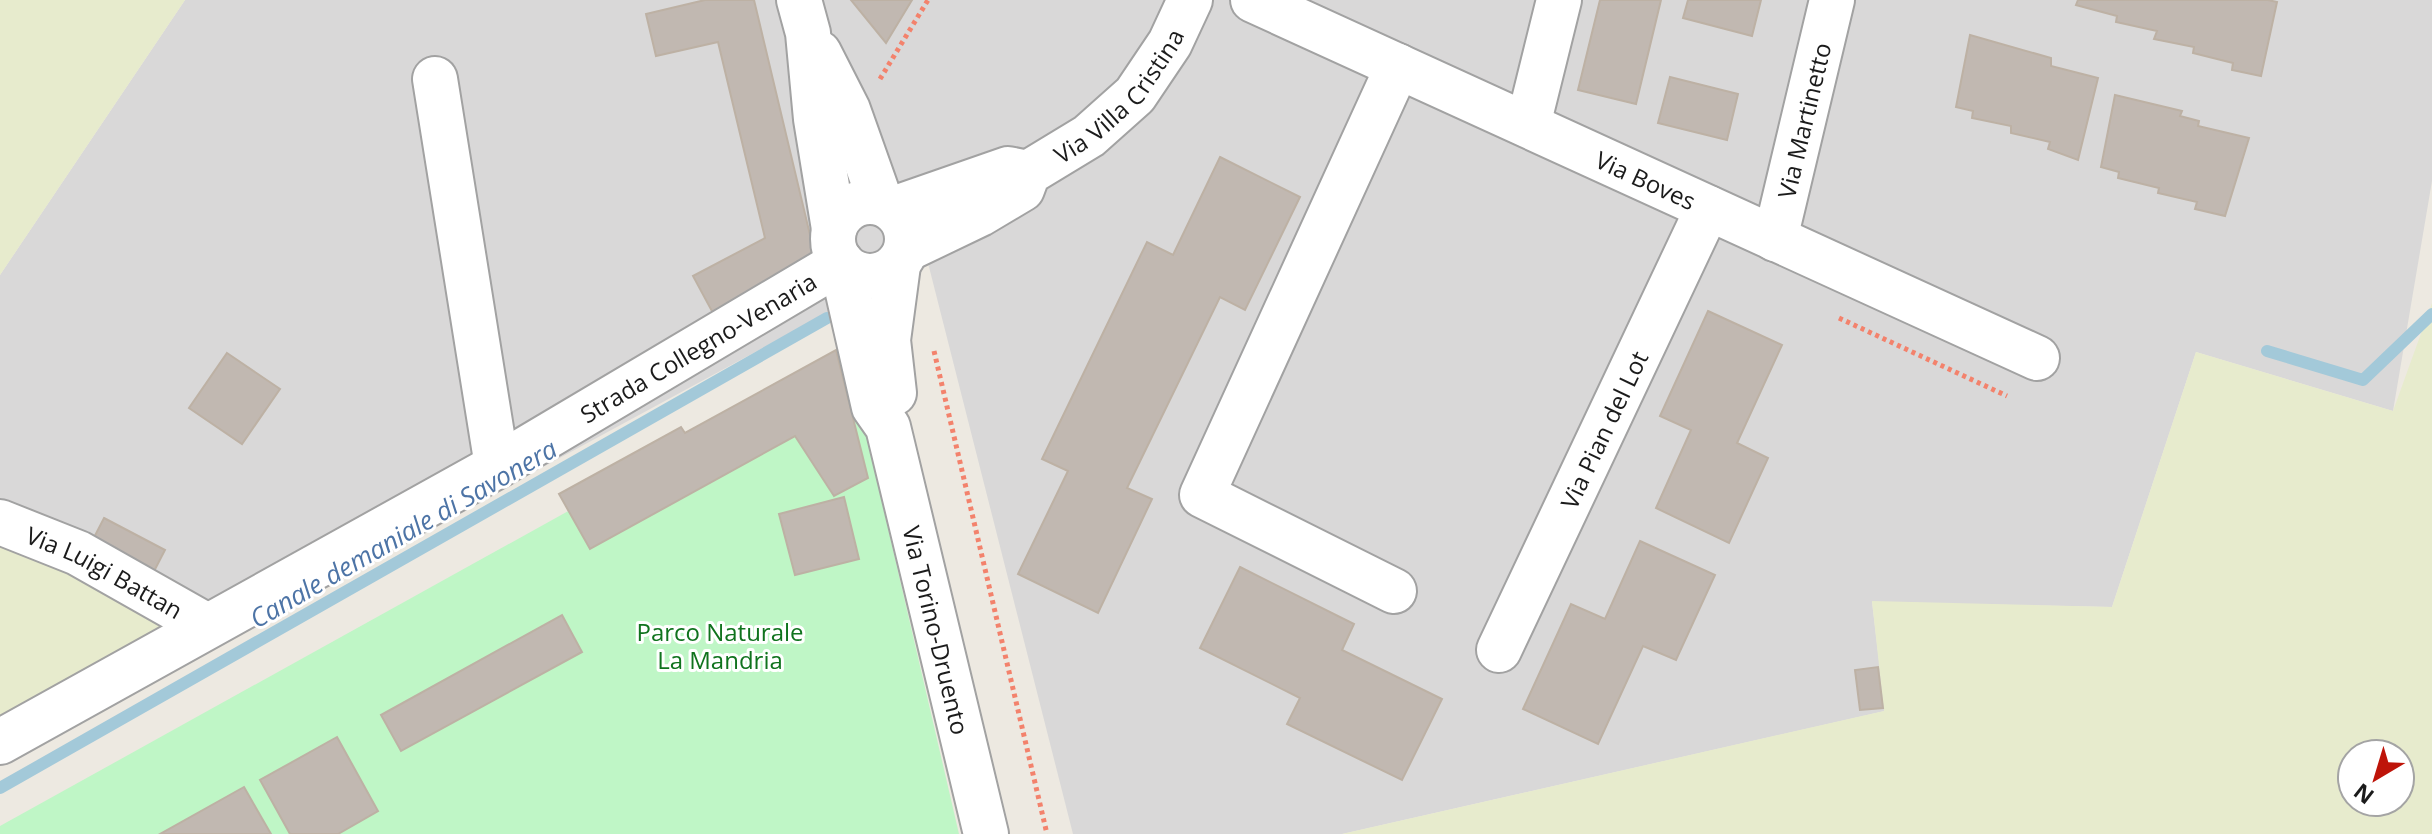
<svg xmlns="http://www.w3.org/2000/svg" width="2432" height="834" font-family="'Open Sans',sans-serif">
	<rect width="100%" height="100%" fill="#ede9e1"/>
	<!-- residential -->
	<path fill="#d9d8d8" d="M185,0H2432V181L2393,411L2196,352L2112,607L1872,602L1885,711L1342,834H1073L927,259L237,633L0,508V275Z"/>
	<!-- farmland -->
	<g fill="#e7ebcd" fill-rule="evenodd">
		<path d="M0,0H185L0,275Z"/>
		<path d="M2432,303V834H1342L1884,711L1872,601L2112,607L2196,352L2393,411ZM2352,754H2400V802H2352Z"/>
		<path d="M0,522L207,626L0,742Z"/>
	</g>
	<!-- park -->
	<path fill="#bff6c6" d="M848,356L959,834H0V826Z"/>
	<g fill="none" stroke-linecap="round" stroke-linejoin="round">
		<!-- stream -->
		<g stroke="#a3c9d9" stroke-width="12">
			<path d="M2267,351L2363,380L2432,314"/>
			<path d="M0,788L827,318"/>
		</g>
	</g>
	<!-- building -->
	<g fill="#c1b8b1" stroke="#bdb1a4" stroke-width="2">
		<path d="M705,0H754L816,260L714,315L693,276L765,238L718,42L656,56L646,14Z"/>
		<path d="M851,0H912L886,43Z"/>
		<path d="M1600,0H1661L1636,104L1578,90Z"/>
		<path d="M1688,0H1761L1752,36L1683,18Z"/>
		<path d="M2078,0H2268L2277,2L2261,76L2232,70L2233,63L2193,53L2194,47L2154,39L2157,31L2116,22L2117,16L2076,5Z"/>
		<path d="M1970,35L2051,58V66L2098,78L2078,160L2048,149L2050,142L2011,133V126L1972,118L1973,111L1956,107Z"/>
		<path d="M1670,77L1738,94L1727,140L1658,123Z"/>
		<path d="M2115,95L2182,111L2180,116L2199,121L2198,126L2249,138L2225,216L2195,209L2197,202L2158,193L2159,188L2118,178L2119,172L2101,167Z"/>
		<path d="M1220,157L1300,197L1245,310L1220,297L1127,488L1152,499L1098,613L1018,574L1068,471L1042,459L1147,242L1173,255Z"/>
		<path d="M1708,311L1782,345L1737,443L1768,458L1729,543L1656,508L1691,430L1660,416Z"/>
		<path d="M836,350L868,478L834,496L795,436L590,549L559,494L681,427L685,433Z"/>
		<path d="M227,353L280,389L242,444L189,408Z"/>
		<path d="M844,497L859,559L795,575L779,514Z"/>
		<path d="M104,518L165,550L148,583L87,551Z"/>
		<path d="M1640,541L1715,575L1676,660L1643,646L1598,744L1523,709L1571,604L1605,619Z"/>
		<path d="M1240,567L1354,624L1342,650L1442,699L1402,780L1287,724L1300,698L1200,648Z"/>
		<path d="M562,615L582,652L401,751L381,715Z"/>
		<path d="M1878,667L1883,708L1860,710L1855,670Z"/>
		<path d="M337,737L378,811L338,834H290L260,780Z"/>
		<path d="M244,787L271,834H160Z"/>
	</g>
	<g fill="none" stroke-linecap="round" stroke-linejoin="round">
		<!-- minor casing -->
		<g stroke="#a2a2a2" stroke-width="48">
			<g id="minor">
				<path d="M799,0L808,33L816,119L834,229"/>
				<path id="s1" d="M1253,0L2037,358"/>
				<path d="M819,53L848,110L881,203"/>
				<path d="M435,79L497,466"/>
				<path d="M1528,125L1559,0"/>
				<circle cx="870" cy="239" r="37"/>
				<path d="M893,209L1008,169L1028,173"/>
				<path id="s2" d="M1775,239L1832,0"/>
				<path id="s3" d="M907,249L980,214L1022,189L1028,173L1089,136L1135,95L1170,43L1190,0"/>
				<path id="s4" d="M841,262L874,407L888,427L986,834"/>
				<path d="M894,393L888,340L898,265"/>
				<path id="s5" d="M0,522L78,553L207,626"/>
				<path d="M1394,591L1202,495L1398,66"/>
				<path id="s6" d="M1499,650L1708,208"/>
				<path id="s7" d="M0,742L497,466L841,262"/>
			</g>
		</g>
		<!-- path -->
		<g stroke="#f3826c" stroke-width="5" stroke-dasharray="4 4" stroke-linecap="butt">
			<path d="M880,79L928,0"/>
			<path d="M1839,318L2007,396"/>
			<path d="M934,351L1047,834"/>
		</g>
		<!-- minor -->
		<use href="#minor" stroke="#fff" stroke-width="44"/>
	</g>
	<g text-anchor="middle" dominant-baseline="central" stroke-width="6" stroke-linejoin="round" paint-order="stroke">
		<!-- street labels -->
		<g font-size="24" fill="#1b1b1b" stroke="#fff">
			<text stroke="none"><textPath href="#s3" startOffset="268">Via Villa Cristina</textPath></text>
			<text stroke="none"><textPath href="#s2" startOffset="122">Via Martinetto</textPath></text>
			<text stroke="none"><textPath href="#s1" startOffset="432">Via Boves</textPath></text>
			<text stroke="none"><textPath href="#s7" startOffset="802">Strada Collegno-Venaria</textPath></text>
			<text stroke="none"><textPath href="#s6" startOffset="244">Via Pian del Lot</textPath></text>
			<text stroke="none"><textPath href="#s5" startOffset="116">Via Luigi Battan</textPath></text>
			<text stroke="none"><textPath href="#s4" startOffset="382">Via Torino-Druento</textPath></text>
		</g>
		<!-- park labels -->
		<g font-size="24" fill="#10731e" stroke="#fff">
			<text x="720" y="631">Parco Naturale<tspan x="720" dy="28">La Mandria</tspan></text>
		</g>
		<!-- water labels -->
		<g font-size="26" font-style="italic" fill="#4d74a6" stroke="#fff">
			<text transform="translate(403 533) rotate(-30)">Canale demaniale di Savonera</text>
		</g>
	</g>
	<!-- north arrow -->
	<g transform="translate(2376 778) rotate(218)"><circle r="38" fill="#ffffff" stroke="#a4a4a4" stroke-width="2"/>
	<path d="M0-6L14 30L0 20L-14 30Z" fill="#be1409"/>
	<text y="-12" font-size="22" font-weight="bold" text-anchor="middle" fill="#1b1b1b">N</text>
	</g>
</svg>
